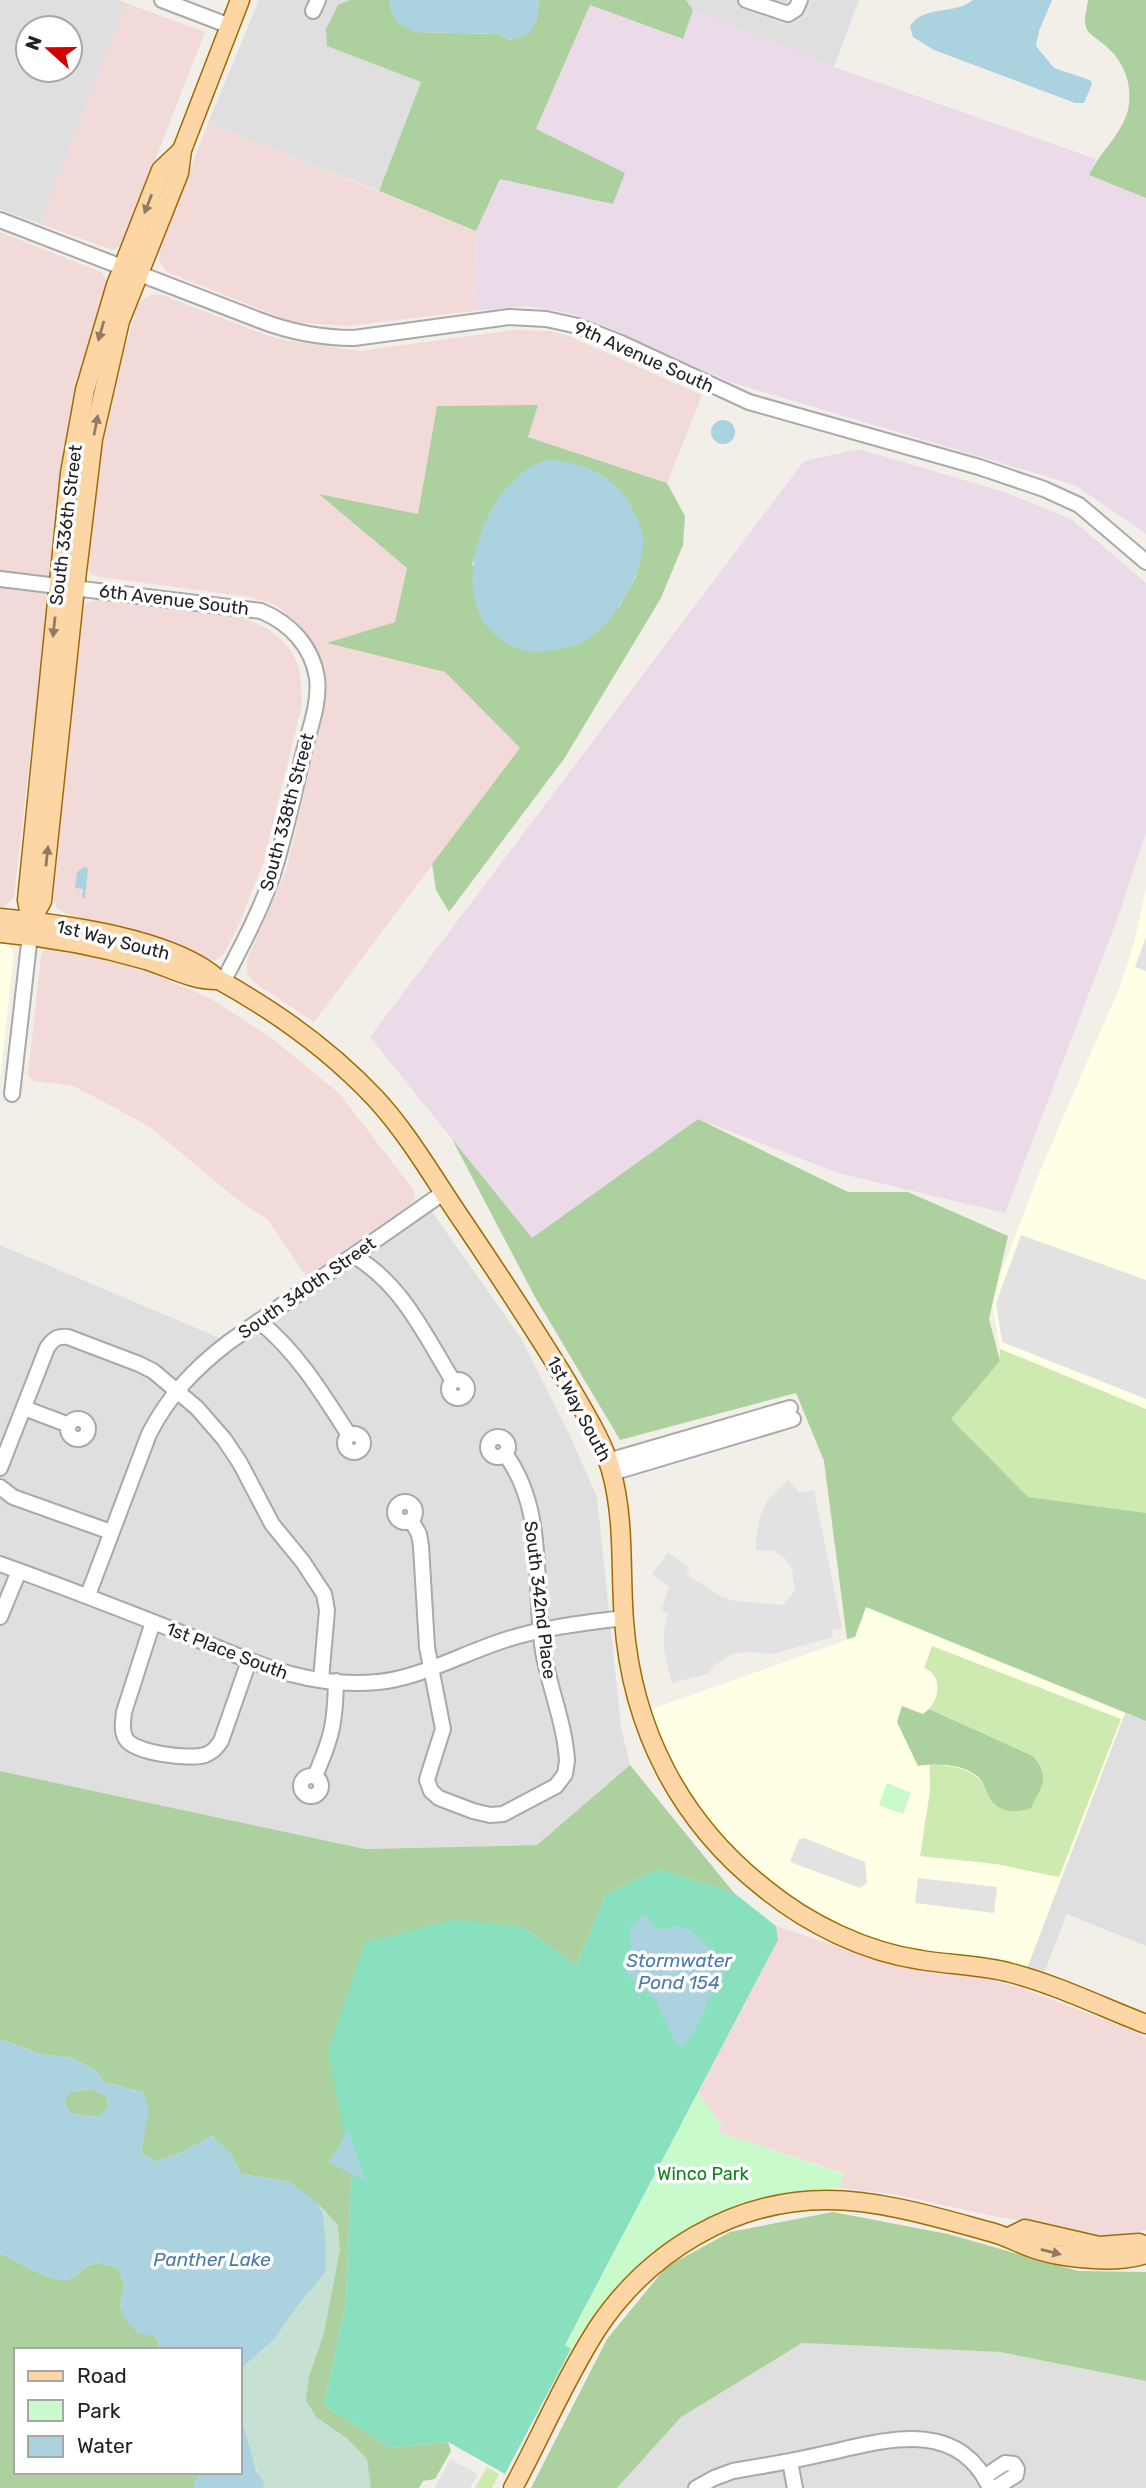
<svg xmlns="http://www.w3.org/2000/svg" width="1146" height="2488" font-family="Rubik,sans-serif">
	<rect width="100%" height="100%" fill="#f2efe9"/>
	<!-- residential -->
	<g fill="#e0dfdf" fill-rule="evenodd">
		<path d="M0,0H118L126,3L40,224L0,209ZM28,28H70V70H28Z"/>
		<path d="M259,0H366L346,53L421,82L379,191L208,123Z"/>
		<path d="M686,0H859L834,67L693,10Z"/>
		<path d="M427,1205L521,1338L570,1436L597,1497L621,1727L630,1765L537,1845L365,1849L0,1771V1245L229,1342Z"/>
		<path d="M1125,1713L1146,1721V1946L1067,1914L1040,1983L1024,1976Z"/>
		<path d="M801,2343L1000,2352L1146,2381V2488H617L680,2417Z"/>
	</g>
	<!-- commercial -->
	<g fill="#f2dad9">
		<path d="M126,3L205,32L122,245L113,250L40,224Z"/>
		<path d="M208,123L476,231L474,311L347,326L292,322L167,272L159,261L160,247Z"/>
		<path d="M0,232L101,272L108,282L92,336L66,441L14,897L4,907H0Z"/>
		<path d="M154,294L165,296L263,334L289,341L360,351L512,330L551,331L566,335L702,395L667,483L528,437L538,405L437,407L418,514L320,494L407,568L396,622L329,643L445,672L520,748L314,1022L255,983L247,973V960L287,868L325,701L323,674L315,647L300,625L276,605L250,597L99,577L91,574L88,569L92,514L102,448L121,361L138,304L145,298Z"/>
		<path d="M97,600L223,613L253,622L267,628L283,641L293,654L300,671L302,704L264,861L240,922L224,954L217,960H210L146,934L67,914L58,909L53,900L82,612L86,603Z"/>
		<path d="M51,948L90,955L143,970L208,997L270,1037L339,1093L412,1188L415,1196L412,1203L307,1276L304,1273L269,1221L233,1196L150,1127L78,1088L68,1085L34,1081L28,1075L41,957L43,951Z"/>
		<path d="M776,1926L862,1955L900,1964L962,1973L1019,1987L1134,2031L1146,2039V2230L1119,2236L1096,2235L1035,2222L992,2216L893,2194L839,2188L844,2173L718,2132L721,2124L698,2093L778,1940Z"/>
	</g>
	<!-- industrial -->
	<g fill="#ebdbe8">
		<path d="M590,5L682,39L693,10L834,67L1096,159L1089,175L1146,198V534L1075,485L730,382L614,330L574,314L526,306L474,311L476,231L500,179L613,203L624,173L536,129Z"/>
		<path d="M859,449L1004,492L1071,519L1146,583V832L1118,917L1005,1213L838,1173L698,1119L532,1239L370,1037L804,461Z"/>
	</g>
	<!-- education -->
	<g fill="#ffffe5">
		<path d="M1146,888V1409L1000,1349L991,1298L1043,1164L1120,986L1134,943Z"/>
		<path d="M0,943L9,944L14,953L0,1079Z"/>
		<path d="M866,1607L1125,1713L1024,1976L961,1965L827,1928L715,1843L641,1713L855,1637Z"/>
	</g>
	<!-- grass -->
	<g fill="#cdebb0">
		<path d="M1000,1349L1146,1409V1513L1028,1497L951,1419L1000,1361Z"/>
		<path d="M932,1646L1121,1719L1059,1877L996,1864L920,1856L930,1791V1764C958,1767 980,1768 990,1798L1033,1756L929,1709C940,1696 942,1675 924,1668Z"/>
		<path d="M487,2467L499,2474L492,2488H475Z"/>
	</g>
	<!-- forest -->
	<g fill="#add19e" fill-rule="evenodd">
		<path d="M350,0H390L391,12L415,32L498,34L511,40L536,22L539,0H686L693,10L683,39L590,5L536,129L625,173L613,204L500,179L476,231L379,191L421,82L327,46L326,29L338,5Z"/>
		<path d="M1088,0H1146V198L1089,175C1100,151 1126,131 1129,104C1132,79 1121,57 1101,42C1095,37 1088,34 1086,27C1083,19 1087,9 1088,0Z"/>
		<path d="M538,405L528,437L667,483L685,516L683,545L661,598L564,759L449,912L436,890L432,864L520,748L445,672L327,643L395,622L407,568L319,494L418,514L437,406ZM514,481L636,576L619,607L472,565L487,520Z"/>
		<path d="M698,1119L848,1192H908L1008,1236L989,1319L1000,1361L951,1419L1028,1497L1146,1513V1721L866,1607L855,1637L847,1639L824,1461L796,1393L620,1440L535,1297L452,1139L532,1238Z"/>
		<path d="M902,1706L923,1714L929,1709L1033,1756C1051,1779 1042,1784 1031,1808C1017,1813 1000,1813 991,1800C986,1792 985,1783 977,1776C962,1764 936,1763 918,1766L897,1722Z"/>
		<path d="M630,1765L734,1893L658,1869L606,1894L576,1965L523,1927L347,2146L351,2173L346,2303L324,2405L390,2448L448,2442L451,2451L435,2479L423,2481L419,2488H263L264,2482L240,2413V2365H245L275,2338L297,2306L325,2273L326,2247L323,2216L290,2182L241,2174L231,2154L212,2136L183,2152L157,2161L141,2154L144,2137V2093L105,2082L94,2069L72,2058L40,2054L0,2039V1771L365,1849L537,1845Z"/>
		<path d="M91,2089L106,2096L109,2106L99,2117L70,2113L64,2101L70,2092Z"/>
		<path d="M833,2212L948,2234L1078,2271L1146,2272V2381L1000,2352L802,2343L681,2417L617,2488H531L607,2339L666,2267L730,2232Z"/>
		<path d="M0,2253C15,2260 47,2280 62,2280C87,2280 77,2254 118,2268L125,2286L120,2306L155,2336L161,2350H16V2472H203L194,2483V2488H0Z"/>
	</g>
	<!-- wetland -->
	<path fill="#c6e0d4" d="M317,2202L338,2225L340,2250L324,2333L309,2377L306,2400L316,2417L348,2439L367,2459L371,2488H263L264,2482C241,2451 240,2403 240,2365H245L275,2338L297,2306L325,2273L326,2247L323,2216Z"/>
	<!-- park -->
	<g fill="#c8facc">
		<path d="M887,1783L911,1793L903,1814L879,1805Z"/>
		<path d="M698,2093L721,2124L719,2132L844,2174L839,2188C723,2193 631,2248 571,2349L565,2346Z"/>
	</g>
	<!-- pitch -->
	<path fill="#88e0be" d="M658,1869L734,1893L776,1926L778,1940L565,2345L571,2349L505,2474L448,2442L390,2448L324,2405L346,2303L351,2173L328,2051L365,1942L456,1919L523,1927L576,1965L606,1894Z"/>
	<!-- parking -->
	<g fill="#e2e2e2">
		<path d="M729,0H767L784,7L787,0H814L807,14L799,21L787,25L732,5Z"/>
		<path d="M1146,937V971L1135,967Z"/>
		<path d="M1021,1235L1146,1280V1399L1002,1342L996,1303Z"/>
		<path d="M788,1480L799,1492L814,1491L842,1628L832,1630L833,1637L772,1654L747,1652L731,1654L714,1666L707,1674L672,1683L664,1650V1631L668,1613L661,1610L669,1587L652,1574L668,1552L690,1568L686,1574L720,1596L735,1601L784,1605L795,1590L792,1569L784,1557L774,1551L756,1550V1540L759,1521L767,1501Z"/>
		<path d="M804,1838L865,1862L867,1883L860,1888L790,1862L799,1839Z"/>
		<path d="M918,1878L997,1887L994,1913L915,1903Z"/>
		<path d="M450,2459L478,2474L470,2488H435Z"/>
	</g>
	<!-- water -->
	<g fill="#aad3df" fill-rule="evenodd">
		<path d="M390,0H539L536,22L529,34L511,40L498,34L415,32L400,25L391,12Z"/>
		<path d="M973,0H1052L1039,31L1036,46L1054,68L1090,80L1092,84L1084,103H1075L934,50L913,37L910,26C923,5 955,15 973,0Z"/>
		<circle cx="723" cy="432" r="12"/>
		<path d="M549,460C586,462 618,478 634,512C640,523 644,534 643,547C641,567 632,585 622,601C604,632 582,649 547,651C523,653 507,648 490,630C447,585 490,471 549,460Z"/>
		<path d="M85,866L88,869L85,898H82L83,889L75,888L77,872Z"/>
		<path d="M646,1913L652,1925L657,1929L680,1926L690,1930L726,1962C725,1977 715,1985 709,1998C701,2016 697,2034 681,2047L675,2042L656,2001L626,1972L631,1947L630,1928Z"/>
		<path d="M0,2039L40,2054L72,2058L94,2069L105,2082L144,2093L149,2110L141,2154L157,2161L183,2152L212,2136L231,2154L241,2174L290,2182L317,2202L323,2216L326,2247L325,2273L297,2306L275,2338L245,2365H240V2350H161L155,2336L138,2334L124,2318L120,2306L125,2286L117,2268C77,2254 87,2280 62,2280C47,2280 15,2260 0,2253ZM91,2089L106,2096L109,2106L98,2117L70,2113L64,2101L70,2092Z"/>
		<path d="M348,2129L366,2181L329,2163Z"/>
		<path d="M240,2413L256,2471L264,2482L263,2488H194V2483L203,2472H240Z"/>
	</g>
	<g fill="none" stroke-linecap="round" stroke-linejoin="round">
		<!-- minor casing -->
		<g stroke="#a9a9a9" stroke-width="18">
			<g id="minor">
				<path d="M162,0L230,26"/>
				<path d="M746,0L788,14L796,9L800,0"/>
				<path d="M313,11L318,0"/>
				<path d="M0,220L259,320C290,332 321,338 354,338L509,317L546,319L578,326L621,343L749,402L979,467L1044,489L1079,505L1146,562"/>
				<path d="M0,579L261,611C290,623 312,646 317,678C320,702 310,728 304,751C294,794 285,838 271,880C258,916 240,949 223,982"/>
				<path d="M12,1094L31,926"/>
				<path d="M354,1256C402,1284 425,1335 453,1381"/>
				<path d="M259,1321C298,1353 322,1393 349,1435"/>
				<circle cx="458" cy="1389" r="9"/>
				<path d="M24,1408L69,1425"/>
				<circle cx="78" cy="1429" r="10"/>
				<circle cx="354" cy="1443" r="9"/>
				<circle cx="498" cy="1447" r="10"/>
				<path d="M608,1461L790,1408"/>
				<path d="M0,1468L47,1348C53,1339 57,1336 68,1337L139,1364L153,1371L197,1408L224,1439L240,1463L272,1524L303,1562L324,1594L327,1610L321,1680"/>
				<path d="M612,1473L793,1419"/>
				<path d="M0,1487L13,1497L111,1532"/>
				<circle cx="405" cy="1512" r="10"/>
				<path d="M411,1520L419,1534L421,1546L427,1647L443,1729L429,1773L427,1780L431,1791L439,1798L473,1811L490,1815L503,1814L556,1786L565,1774L567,1761C565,1724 549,1687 543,1651C533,1586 547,1510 505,1454"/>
				<path d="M0,1564C62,1586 123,1610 184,1634C249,1660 305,1689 378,1682C419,1678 460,1655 499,1642C539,1628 581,1623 624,1618"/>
				<path d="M88,1595L149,1434C169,1395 195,1368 229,1342L443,1193"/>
				<path d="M0,1617L19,1571"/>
				<path d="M153,1622L124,1712C123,1721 121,1731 126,1739C134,1753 190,1760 205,1755C213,1752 216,1748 221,1741L249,1661"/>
				<path d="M315,1776C332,1737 335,1724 336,1681"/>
				<circle cx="311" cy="1786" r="10"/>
				<path d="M790,2462L795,2488"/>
				<path d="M984,2477L1005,2463L1014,2464L1017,2469L1016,2475L995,2488"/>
				<path d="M696,2488L714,2478L733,2471C763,2466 793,2461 823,2454C883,2441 957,2416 990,2488"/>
			</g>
		</g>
		<!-- major casing -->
		<g stroke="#a06b00" stroke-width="21">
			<g id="major">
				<path d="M0,918C61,924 174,938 219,980C277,1012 331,1051 376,1099C410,1136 435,1181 464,1223C499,1275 534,1328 567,1382C583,1410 602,1439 611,1470C625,1520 620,1570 624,1621C632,1728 679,1821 764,1888C808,1924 865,1952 921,1960C951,1965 982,1965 1011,1973C1057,1985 1102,2007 1146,2024"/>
				<path d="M31,921L42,901L75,588L93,439L120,321L179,173L182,150L240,0"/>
				<path d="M31,921L27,900L70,473L85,390L116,285L161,170L182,150"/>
				<path d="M0,933C49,937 98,946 146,960C171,968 193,981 219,980"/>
				<path d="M1009,2237L1025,2229L1099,2246L1139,2243L1146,2246"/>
				<path d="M513,2488C541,2436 565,2379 597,2329C648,2252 733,2200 827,2200C880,2200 936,2217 987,2231C1000,2234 1010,2239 1022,2244C1053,2258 1113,2265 1146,2254"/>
			</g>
		</g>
		<!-- minor -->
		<use href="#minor" stroke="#fff" stroke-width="14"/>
		<!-- major -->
		<use href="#major" stroke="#fcd6a4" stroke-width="18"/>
	</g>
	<!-- one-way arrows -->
	<defs><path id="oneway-solid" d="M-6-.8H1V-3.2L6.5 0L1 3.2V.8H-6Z" transform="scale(1.75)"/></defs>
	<g fill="#8f7c63">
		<use href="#oneway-solid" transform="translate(148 204) rotate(111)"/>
		<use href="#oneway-solid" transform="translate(101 331) rotate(106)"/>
		<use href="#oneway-solid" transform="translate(96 425) rotate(-79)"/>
		<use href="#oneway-solid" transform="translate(54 627) rotate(96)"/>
		<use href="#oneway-solid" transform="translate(47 856) rotate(-84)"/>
		<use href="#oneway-solid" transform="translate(1051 2252) rotate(14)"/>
	</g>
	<g text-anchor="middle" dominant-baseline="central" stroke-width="7" stroke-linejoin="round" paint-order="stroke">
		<!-- street labels -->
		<g font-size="18" fill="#222" stroke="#fff">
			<text transform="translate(644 357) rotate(24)">9th Avenue South</text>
			<text transform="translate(66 525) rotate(-83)">South 336th Street</text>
			<text transform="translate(174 600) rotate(7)">6th Avenue South</text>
			<text transform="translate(287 812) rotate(-75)">South 338th Street</text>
			<text transform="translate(113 940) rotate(14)">1st Way South</text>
			<text transform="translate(307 1288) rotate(-35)">South 340th Street</text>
			<text transform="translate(579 1409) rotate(62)">1st Way South</text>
			<text transform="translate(540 1600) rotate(83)">South 342nd Place</text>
			<text transform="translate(227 1651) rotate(21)">1st Place South</text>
		</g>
		<!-- park labels -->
		<g font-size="18" fill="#0c8416" stroke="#fff">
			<text x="703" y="2174">Winco Park</text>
		</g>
		<!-- water labels -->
		<g font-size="19" font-style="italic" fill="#4a7aab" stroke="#fff">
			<text x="679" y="1960">Stormwater<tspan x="679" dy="22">Pond 154</tspan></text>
			<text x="212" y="2259">Panther Lake</text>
		</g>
	</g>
	<!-- legend -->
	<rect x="14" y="2348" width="228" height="126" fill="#ffffff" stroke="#a7a7a7" stroke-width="2"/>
	<rect x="28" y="2371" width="35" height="10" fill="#fcd6a4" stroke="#a7a7a7" stroke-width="2"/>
	<text x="77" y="2383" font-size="21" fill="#222222">Road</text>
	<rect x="28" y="2400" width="35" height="21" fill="#c8facc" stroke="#a7a7a7" stroke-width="2"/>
	<text x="77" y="2418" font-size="21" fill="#222222">Park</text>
	<rect x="28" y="2436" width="35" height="21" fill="#aad3df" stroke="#a7a7a7" stroke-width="2"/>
	<text x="77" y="2453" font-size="21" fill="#222222">Water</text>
	<!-- north arrow -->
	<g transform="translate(49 49) rotate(291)"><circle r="33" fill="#ffffff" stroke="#a7a7a7" stroke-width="2"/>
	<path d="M0-5L12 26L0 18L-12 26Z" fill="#d40000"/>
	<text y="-10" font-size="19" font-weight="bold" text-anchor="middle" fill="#222222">N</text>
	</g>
</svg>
